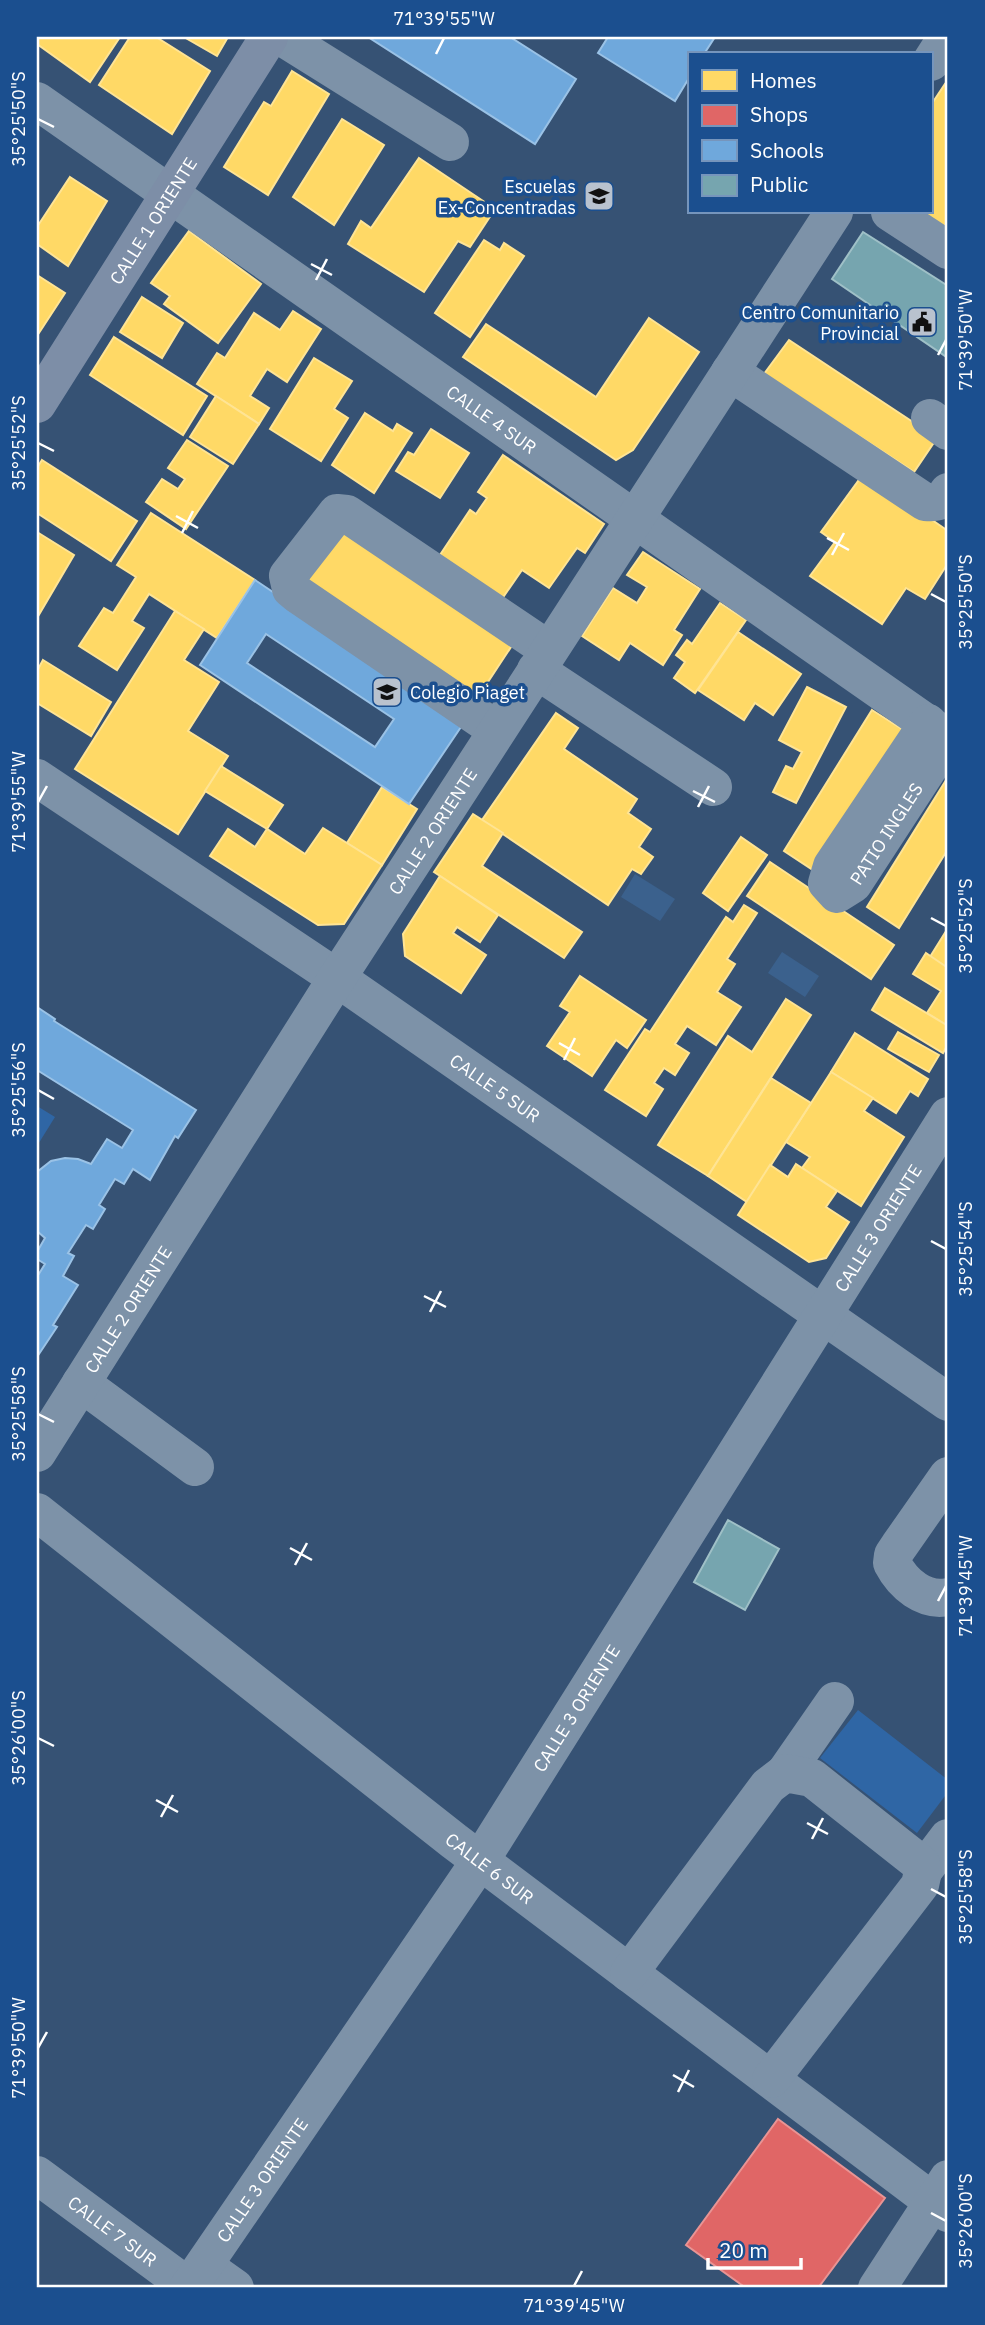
<svg xmlns="http://www.w3.org/2000/svg" width="985" height="2325" font-family="'IBM Plex Sans',sans-serif">
	<rect width="100%" height="100%" fill="#365274"/>
	<!-- green -->
	<g fill="#2f66a5">
		<path d="M37,1106L55,1117L37,1146Z"/>
		<path d="M858,1710L948,1780V1792L917,1833L820,1758Z"/>
	</g>
	<!-- water -->
	<g fill="#3b618d">
		<path d="M635,874L675,899L660,921L621,897Z"/>
		<path d="M782,952L819,976L805,997L768,973Z"/>
	</g>
	<!-- homes -->
	<g fill="#ffd966" stroke="#ffe494" stroke-width="2">
		<path d="M37,37H120L90,82L37,44Z"/>
		<path d="M130,37H156L210,71L172,134L99,85Z"/>
		<path d="M184,37H228L217,56Z"/>
		<path d="M292,71L329,94L268,195L224,167L264,102L271,106Z"/>
		<path d="M945,84L948,86V230L919,212H931V105Z"/>
		<path d="M342,119L384,145L334,225L293,197Z"/>
		<path d="M419,158L495,209L470,247L458,241L424,292L348,244L361,221L371,228Z"/>
		<path d="M70,177L107,201L68,266L37,244V227Z"/>
		<path d="M189,231L261,284L218,343L164,304L170,296L151,283Z"/>
		<path d="M484,240L500,250L504,243L524,256L470,337L435,313Z"/>
		<path d="M37,275L65,293L37,336Z"/>
		<path d="M142,297L183,323L162,358L120,332Z"/>
		<path d="M293,311L321,329L287,382L267,369L250,396L269,408L259,424L197,384L217,353L225,358L254,313L280,330Z"/>
		<path d="M649,318L699,352L633,450L616,460L463,357L486,324L596,397Z"/>
		<path d="M114,337L207,396L183,435L90,375Z"/>
		<path d="M789,340L937,438L914,472L764,374Z"/>
		<path d="M314,358L352,381L334,409L348,418L321,461L270,429Z"/>
		<path d="M216,396L259,424L233,464L190,437Z"/>
		<path d="M365,413L393,431L397,424L412,433L374,493L332,465Z"/>
		<path d="M431,429L469,453L440,498L396,471L408,452L414,455Z"/>
		<path d="M187,440L228,466L186,529L146,502L162,479L178,489L185,479L168,468Z"/>
		<path d="M503,455L604,524L585,553L577,548L549,588L522,570L497,606L434,564L470,510L476,514L487,498L478,492Z"/>
		<path d="M42,460L137,521L111,561L37,513V468Z"/>
		<path d="M864,473L948,531V563L925,599L906,588L882,624L810,576L835,542L821,532Z"/>
		<path d="M151,513L255,580L217,638L149,594L132,621L144,628L117,670L79,646L104,608L113,613L136,577L117,565Z"/>
		<path d="M333,525L513,644L478,697L298,577Z"/>
		<path d="M37,532L74,555L37,618Z"/>
		<path d="M643,552L700,589L674,630L682,635L663,665L630,643L619,660L582,636L613,588L637,603L647,587L627,575Z"/>
		<path d="M720,603L746,620L695,693L674,678L685,662L676,655L687,640L692,644Z"/>
		<path d="M175,611L204,629L184,660L219,682L188,731L228,756L178,834L75,769Z"/>
		<path d="M738,632L801,674L773,715L755,703L744,720L698,690Z"/>
		<path d="M43,660L111,702L91,736L37,703V671Z"/>
		<path d="M807,687L846,707L796,803L773,792L786,766L793,769L802,752L779,740Z"/>
		<path d="M872,710L905,731L816,872L784,851Z"/>
		<path d="M556,713L578,728L564,749L637,799L628,813L651,829L639,847L653,857L641,874L632,869L608,905L482,820Z"/>
		<path d="M221,766L283,805L267,829L205,791Z"/>
		<path d="M948,777V849L899,928L867,907Z"/>
		<path d="M382,787L417,809L382,865L347,843Z"/>
		<path d="M473,814L503,833L482,866L582,932L564,958L434,872Z"/>
		<path d="M323,828L382,865L344,924L318,925L210,856L228,829L255,847L267,829L305,854Z"/>
		<path d="M741,837L767,855L728,911L703,893Z"/>
		<path d="M770,862L894,945L871,979L747,896Z"/>
		<path d="M440,876L498,915L480,942L457,927L453,933L486,955L461,993L405,956L403,934Z"/>
		<path d="M744,905L757,913L727,959L735,964L717,992L741,1007L716,1045L687,1026L675,1044L689,1053L675,1075L664,1068L654,1083L663,1089L646,1116L605,1090L645,1029L650,1032L726,917L733,922Z"/>
		<path d="M948,928V968L930,957Z"/>
		<path d="M926,953L948,968V1026L927,1013L941,991L913,974Z"/>
		<path d="M580,976L646,1020L627,1048L616,1040L592,1076L547,1046L570,1012L560,1006Z"/>
		<path d="M885,988L948,1026V1044L943,1053L872,1010Z"/>
		<path d="M786,999L811,1015L708,1176L658,1145L728,1036L752,1052Z"/>
		<path d="M898,1032L939,1055L929,1072L888,1049Z"/>
		<path d="M855,1033L928,1079L918,1096L910,1091L896,1113L831,1072Z"/>
		<path d="M831,1072L873,1098L864,1111L904,1137L861,1206L802,1168L810,1157L786,1142Z"/>
		<path d="M771,1078L811,1103L747,1202L708,1176Z"/>
		<path d="M796,1164L837,1191L826,1207L849,1222L826,1258L809,1262L738,1215L770,1165L788,1177Z"/>
	</g>
	<!-- shops -->
	<path fill="#e06666" stroke="#e99494" stroke-width="2" d="M778,2119L885,2198L818,2288H746L686,2245Z"/>
	<!-- schools -->
	<g fill="#6fa8dc" stroke="#9ac2e6" stroke-width="2" fill-rule="evenodd">
		<path d="M368,37H510L576,79L535,144Z"/>
		<path d="M608,37H715L704,54H689V78L675,101L598,53Z"/>
		<path d="M255,580L465,721L409,804L200,665ZM266,634L394,719L375,747L247,663Z"/>
		<path d="M37,1007L55,1019L54,1021L196,1110L178,1138L175,1136L150,1180L133,1169L124,1184L115,1179L99,1205L105,1209L93,1229L86,1225L68,1253L74,1256L63,1276L78,1285L53,1325L57,1327L37,1357V1277L45,1264L37,1259V1252L45,1238L37,1231V1172L51,1161L65,1158L78,1159L91,1164L107,1139L122,1148L133,1130L37,1070Z"/>
	</g>
	<!-- public -->
	<g fill="#76a5af" stroke="#9fc0c7" stroke-width="2">
		<path d="M863,232L948,286V358L832,279Z"/>
		<path d="M728,1520L779,1549L745,1610L694,1582Z"/>
	</g>
	<g fill="none" stroke-linecap="round" stroke-linejoin="round">
		<!-- minor -->
		<g stroke="#7d92a8" stroke-width="38">
			<path d="M282,37L450,142"/>
			<path d="M931,62L947,37"/>
			<path id="s1" d="M37,101L948,738"/>
			<path d="M890,212L948,250"/>
			<path d="M730,372L925,502C937,503 942,502 948,492"/>
			<path d="M930,418L948,431"/>
			<path d="M536,670L713,787"/>
			<path id="s2" d="M928,723L832,866L827,883L837,894L853,884L948,738"/>
			<path d="M497,730L297,594L291,589L288,576L337,513L347,514L549,650"/>
			<path id="s3" d="M37,778L337,978L948,1402"/>
			<path d="M81,1383L195,1467"/>
			<path id="s4" d="M37,1453L337,978L834,212"/>
			<path d="M948,1476L899,1546L893,1555L892,1563C903,1584 924,1602 948,1597"/>
			<path id="s5" d="M37,1512L454,1841L948,2213"/>
			<path d="M785,1773L835,1701"/>
			<path d="M923,1871L948,1838"/>
			<path d="M629,1973L768,1786L785,1773L812,1778L921,1864L923,1871L920,1885L771,2079"/>
			<path id="s6" d="M37,2175L189,2287"/>
			<path d="M204,2266L235,2288"/>
			<path id="s7" d="M188,2288L480,1861L948,1116"/>
			<path d="M877,2288L948,2179"/>
		</g>
		<!-- major -->
		<path stroke="#7d8ea7" stroke-width="38" id="s8" d="M37,404L269,37"/>
	</g>
	<!-- ticks -->
	<path fill="none" stroke="#fff" stroke-width="2.5" d="M436,54L444,38M38,119L54,127M311,264L332,275M316,280L327,259M938,355L946,340M38,443L54,451M176,516L198,528M182,533L193,511M827,538L849,550M832,555L844,533M931,594L946,602M693,791L715,802M38,802L47,786M698,807L709,786M931,918L946,926M559,1043L580,1055M564,1060L575,1038M38,1090L54,1099M931,1241L946,1249M424,1296L446,1307M430,1312L441,1291M38,1414L54,1422M290,1548L312,1560M295,1565L307,1543M938,1601L946,1586M38,1738L54,1746M156,1800L178,1812M161,1817L173,1795M807,1823L828,1834M812,1839L823,1818M931,1889L946,1897M38,2048L47,2032M673,2075L694,2087M678,2092L689,2070M931,2213L946,2221M574,2286L582,2271"/>
	<!-- icons -->
	<defs>
		<g id="school-square" transform="scale(1.575)"><rect x="-9" y="-9" width="18" height="18" rx="4" fill="#b9c2ce" stroke="#1b4f8f"/><path d="M0-5L7-2L0 1L-7-2ZM-4 1L0 2.5L4 1V4Q0 6-4 4Z" fill="#111"/></g>
		<g id="civic-square" transform="scale(1.575)"><rect x="-9" y="-9" width="18" height="18" rx="4" fill="#b9c2ce" stroke="#1b4f8f"/><path d="M-.6-6.5H3V-4.5H.6V-3L4-1V1h2V6H-6V1h2V-1L-.6-3ZM-1.2 2.5V6h2.4V2.5Z" fill="#111"/></g>
	</defs>
	<g fill-rule="evenodd">
		<use href="#school-square" x="599" y="196"/>
		<use href="#civic-square" x="922" y="322"/>
		<use href="#school-square" x="387" y="692"/>
	</g>
	<g text-anchor="middle" dominant-baseline="central" stroke-width="7" stroke-linejoin="round" paint-order="stroke">
		<!-- poi labels -->
		<g font-size="18" fill="#fff" stroke="#1b4f8f" text-anchor="end">
			<text x="576" y="186">Escuelas<tspan x="576" dy="21">Ex-Concentradas</tspan></text>
			<text x="899" y="312">Centro Comunitario<tspan x="899" dy="21">Provincial</tspan></text>
			<text x="410" y="692" text-anchor="start">Colegio Piaget</text>
		</g>
		<!-- street labels -->
		<g font-size="18" fill="#fff" stroke="#1b4f8f">
			<text stroke="none"><textPath href="#s8" startOffset="217">CALLE 1 ORIENTE</textPath></text>
			<text stroke="none"><textPath href="#s1" startOffset="555">CALLE 4 SUR</textPath></text>
			<text stroke="none"><textPath href="#s4" startOffset="737">CALLE 2 ORIENTE</textPath></text>
			<text stroke="none"><textPath href="#s2" startOffset="284">PATIO INGLES</textPath></text>
			<text stroke="none"><textPath href="#s3" startOffset="553">CALLE 5 SUR</textPath></text>
			<text stroke="none"><textPath href="#s7" startOffset="1265">CALLE 3 ORIENTE</textPath></text>
			<text stroke="none"><textPath href="#s4" startOffset="170">CALLE 2 ORIENTE</textPath></text>
			<text stroke="none"><textPath href="#s7" startOffset="698">CALLE 3 ORIENTE</textPath></text>
			<text stroke="none"><textPath href="#s5" startOffset="576">CALLE 6 SUR</textPath></text>
			<text stroke="none"><textPath href="#s7" startOffset="131">CALLE 3 ORIENTE</textPath></text>
			<text stroke="none"><textPath href="#s6" startOffset="94">CALLE 7 SUR</textPath></text>
		</g>
	</g>
	<!-- border -->
	<rect width="985" height="2325" fill="none" stroke="#1b4f8f" stroke-width="77"/>
	<!-- legend -->
	<rect x="688" y="52" width="245" height="161" fill="#1b4f8f" stroke="#7695bc" stroke-width="2"/>
	<rect x="702" y="70" width="35" height="21" fill="#ffd966" stroke="#7695bc" stroke-width="2"/>
	<text x="750" y="88" font-size="21" fill="#ffffff">Homes</text>
	<rect x="702" y="105" width="35" height="21" fill="#e06666" stroke="#7695bc" stroke-width="2"/>
	<text x="750" y="122" font-size="21" fill="#ffffff">Shops</text>
	<rect x="702" y="140" width="35" height="21" fill="#6fa8dc" stroke="#7695bc" stroke-width="2"/>
	<text x="750" y="158" font-size="21" fill="#ffffff">Schools</text>
	<rect x="702" y="175" width="35" height="21" fill="#76a5af" stroke="#7695bc" stroke-width="2"/>
	<text x="750" y="192" font-size="21" fill="#ffffff">Public</text>
	<!-- scale -->
	<path d="M708 2258v10h93v-10" fill="none" stroke="#ffffff" stroke-width="3.5"/>
	<text x="719" y="2258" font-size="21" fill="#ffffff" stroke="#1b4f8f" stroke-width="5" paint-order="stroke">20 m</text>
	<rect x="38" y="38" width="908" height="2248" fill="none" stroke="#fff" stroke-width="2.5"/>
	<g font-size="18" text-anchor="middle" fill="#fff">
		<text x="444" y="25">71°39'55"W</text>
		<text transform="translate(19 119) rotate(-90)" y="6">35°25'50"S</text>
		<text transform="translate(966 340) rotate(-90)" y="6">71°39'50"W</text>
		<text transform="translate(19 443) rotate(-90)" y="6">35°25'52"S</text>
		<text transform="translate(966 602) rotate(-90)" y="6">35°25'50"S</text>
		<text transform="translate(19 802) rotate(-90)" y="6">71°39'55"W</text>
		<text transform="translate(966 926) rotate(-90)" y="6">35°25'52"S</text>
		<text transform="translate(19 1090) rotate(-90)" y="6">35°25'56"S</text>
		<text transform="translate(966 1249) rotate(-90)" y="6">35°25'54"S</text>
		<text transform="translate(19 1414) rotate(-90)" y="6">35°25'58"S</text>
		<text transform="translate(966 1586) rotate(-90)" y="6">71°39'45"W</text>
		<text transform="translate(19 1738) rotate(-90)" y="6">35°26'00"S</text>
		<text transform="translate(966 1897) rotate(-90)" y="6">35°25'58"S</text>
		<text transform="translate(19 2048) rotate(-90)" y="6">71°39'50"W</text>
		<text transform="translate(966 2221) rotate(-90)" y="6">35°26'00"S</text>
		<text x="574" y="2312">71°39'45"W</text>
	</g>
</svg>
